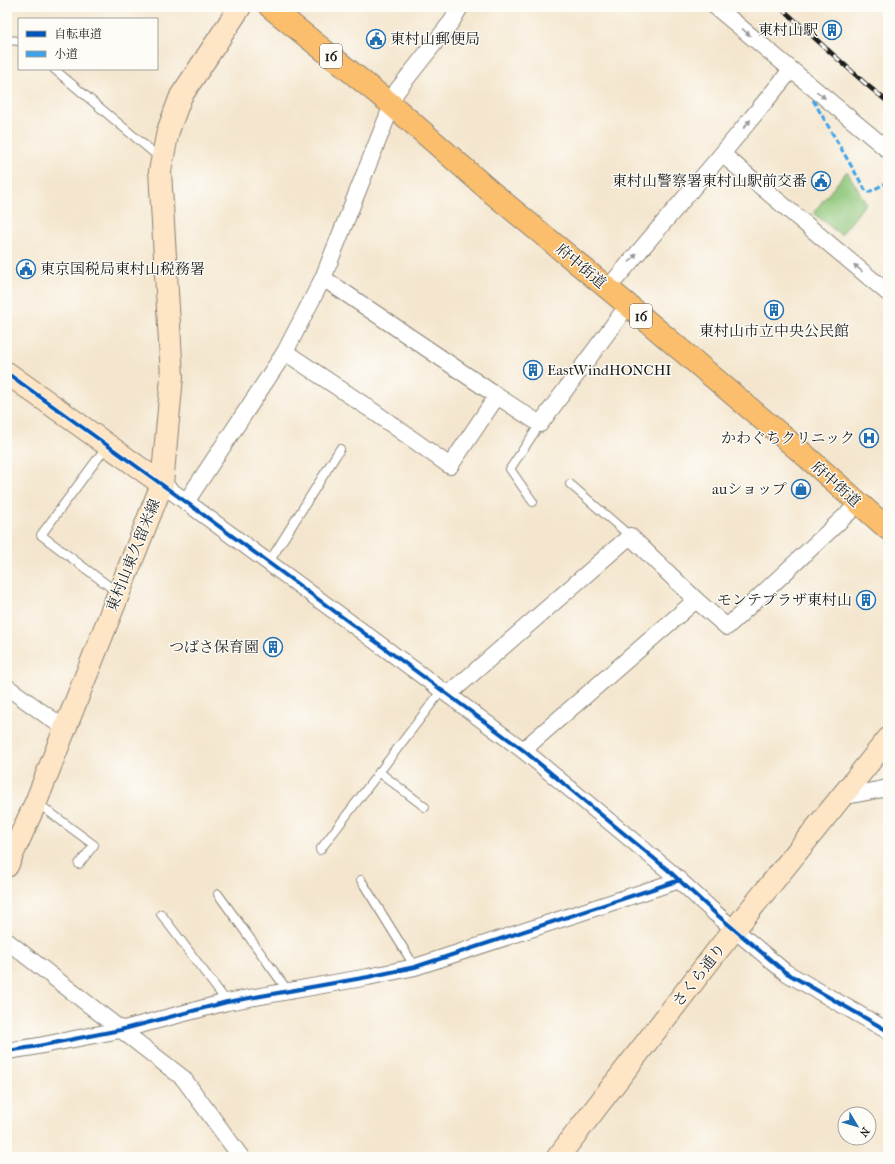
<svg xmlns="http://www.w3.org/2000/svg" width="895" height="1164" font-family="'IM FELL French Canon','Noto Serif JP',serif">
	<rect width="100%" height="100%" fill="#fdfcf7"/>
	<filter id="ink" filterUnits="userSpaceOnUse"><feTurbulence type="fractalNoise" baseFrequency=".025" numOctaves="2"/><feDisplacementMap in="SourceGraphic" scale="8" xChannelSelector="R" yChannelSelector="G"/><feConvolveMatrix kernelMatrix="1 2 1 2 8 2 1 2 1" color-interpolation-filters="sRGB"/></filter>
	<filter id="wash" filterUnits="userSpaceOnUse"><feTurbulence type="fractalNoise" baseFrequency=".012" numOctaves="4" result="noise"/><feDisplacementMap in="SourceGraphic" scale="16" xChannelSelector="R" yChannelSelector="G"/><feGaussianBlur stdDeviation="0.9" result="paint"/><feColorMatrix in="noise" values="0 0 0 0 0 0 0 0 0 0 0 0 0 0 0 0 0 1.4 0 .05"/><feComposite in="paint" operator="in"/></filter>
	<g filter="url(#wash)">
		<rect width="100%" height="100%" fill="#f4e6ce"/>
		<!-- green -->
		<path fill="#8ec679" stroke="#55714a" d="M847,171L866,203L841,235L813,213Z"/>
	</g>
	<g filter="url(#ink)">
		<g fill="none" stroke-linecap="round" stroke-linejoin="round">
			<!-- lane casing -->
			<g stroke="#888175" stroke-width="10">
				<g id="lane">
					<path d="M8,40L19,41"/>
					<path d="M54,69L161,159"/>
					<path d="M107,446L41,535L118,593"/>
					<path d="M570,484L630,536"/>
					<path d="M533,502L510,469L540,424"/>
					<path d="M269,562L340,449"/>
					<path d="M379,772L425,807"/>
					<path d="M36,802L94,845L79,864"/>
					<path d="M320,850L442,690"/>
					<path d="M361,880L415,967"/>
					<path d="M218,894L288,991"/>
					<path d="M161,914L227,1002"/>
				</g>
			</g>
			<!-- street casing -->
			<g stroke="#888175" stroke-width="18">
				<g id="street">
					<path d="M716,7L888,150"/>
					<path d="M722,154L888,293"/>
					<path d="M608,288L722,154L791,70"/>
					<path d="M285,352L370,409L450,466L497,396L323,278"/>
					<path d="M497,396L540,424L628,305"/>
					<path d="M162,484L523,750L668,870L716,914L785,972L888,1031"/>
					<path d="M186,502L285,352L323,278L392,105L396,92L452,21L460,7"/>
					<path d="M7,687L64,728"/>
					<path d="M449,694L630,536L696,600L727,627L858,504"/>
					<path d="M523,750L696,600"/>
					<path d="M841,797L888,788"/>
					<path d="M7,941L183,1078L241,1157"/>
					<path d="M7,1051L33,1047L120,1030L227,1002L368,977L415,967L680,880"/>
				</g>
			</g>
			<!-- secondary casing -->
			<g stroke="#888175" stroke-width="24">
				<g id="secondary">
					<path d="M7,373L162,484"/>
					<path d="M7,866L36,802L162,484L172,377L160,171L168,131L181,96L240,7"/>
					<path d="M558,1157L717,951L888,739"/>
				</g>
			</g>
			<!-- primary casing -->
			<g stroke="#888175" stroke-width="24">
				<path id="primary" d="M270,7L392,105L490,191L628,305L807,457L888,529"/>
			</g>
			<!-- lane -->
			<use href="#lane" stroke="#fff" stroke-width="8"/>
			<!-- street -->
			<use href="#street" stroke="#fff" stroke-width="16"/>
			<!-- secondary -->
			<use href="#secondary" stroke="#fde5c5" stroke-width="22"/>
			<!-- primary -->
			<use href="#primary" stroke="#fabe6d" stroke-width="22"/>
			<!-- rail casing -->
			<g stroke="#1c1c1c" stroke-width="4.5">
				<g id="rail">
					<path d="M780,7L867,85L888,102"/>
					<path d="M886,7L888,9"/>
				</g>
			</g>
			<!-- rail -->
			<use href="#rail" stroke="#fdfcf7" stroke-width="3" stroke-dasharray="9" stroke-linecap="butt"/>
			<!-- quiet -->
			<path stroke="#3da2ea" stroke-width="3" stroke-dasharray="6 3" stroke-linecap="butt" d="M813,100L867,193L888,182"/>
			<!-- cycleway casing -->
			<g stroke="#fdfcf7" stroke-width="6">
				<g id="cycleway">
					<path d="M7,373L186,502L523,750L668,870L716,914L785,972L888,1031"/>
					<path d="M7,1051L33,1047L120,1030L227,1002L368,977L415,967L680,880"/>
				</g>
			</g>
			<!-- cycleway -->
			<use href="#cycleway" stroke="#0057b8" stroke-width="4"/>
		</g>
		<!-- one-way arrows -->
		<defs><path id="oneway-solid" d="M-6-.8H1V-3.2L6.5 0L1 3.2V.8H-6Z"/></defs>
		<g fill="#999">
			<use href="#oneway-solid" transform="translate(746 32) rotate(40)"/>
			<use href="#oneway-solid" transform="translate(821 95) rotate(39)"/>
			<use href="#oneway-solid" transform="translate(747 124) rotate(-51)"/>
			<use href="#oneway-solid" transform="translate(633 258) rotate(-49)"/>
			<use href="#oneway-solid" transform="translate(858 268) rotate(-140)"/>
		</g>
	</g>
	<!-- icons -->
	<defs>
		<g id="building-ring" transform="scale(1)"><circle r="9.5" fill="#fdfcf7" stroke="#1f6fb2" stroke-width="1.5"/><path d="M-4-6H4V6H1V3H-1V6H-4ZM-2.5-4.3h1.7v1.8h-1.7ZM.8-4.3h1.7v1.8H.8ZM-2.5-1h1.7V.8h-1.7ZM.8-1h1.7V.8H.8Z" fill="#1f6fb2"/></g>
		<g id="civic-ring" transform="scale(1)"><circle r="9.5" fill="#fdfcf7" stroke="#1f6fb2" stroke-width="1.5"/><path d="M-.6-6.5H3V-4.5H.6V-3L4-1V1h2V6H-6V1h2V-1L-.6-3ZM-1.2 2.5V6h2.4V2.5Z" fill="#1f6fb2"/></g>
		<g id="hospital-ring" transform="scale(1)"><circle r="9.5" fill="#fdfcf7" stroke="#1f6fb2" stroke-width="1.5"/><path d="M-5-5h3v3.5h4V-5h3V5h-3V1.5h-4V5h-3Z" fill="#1f6fb2"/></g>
		<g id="shop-ring" transform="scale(1)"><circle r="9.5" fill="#fdfcf7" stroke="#1f6fb2" stroke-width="1.5"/><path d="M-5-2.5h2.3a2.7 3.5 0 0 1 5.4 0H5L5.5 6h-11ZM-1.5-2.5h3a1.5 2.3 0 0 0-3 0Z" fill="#1f6fb2"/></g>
	</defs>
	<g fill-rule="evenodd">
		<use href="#building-ring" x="832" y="30"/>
		<use href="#civic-ring" x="376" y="39"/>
		<use href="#civic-ring" x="821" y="181"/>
		<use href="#civic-ring" x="26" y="269"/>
		<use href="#building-ring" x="774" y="310"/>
		<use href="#building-ring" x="533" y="370"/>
		<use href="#hospital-ring" x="869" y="438"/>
		<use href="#shop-ring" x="801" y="489"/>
		<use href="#building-ring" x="866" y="600"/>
		<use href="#building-ring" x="273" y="647"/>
	</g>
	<g text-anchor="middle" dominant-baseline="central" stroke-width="3" stroke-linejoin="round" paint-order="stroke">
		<!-- shield labels -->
		<g fill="#fdfcf7" stroke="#605f5e" stroke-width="1">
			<rect x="320" y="44" width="22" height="24" rx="3"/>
			<rect x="630" y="304" width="22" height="24" rx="3"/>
		</g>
		<g font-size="14" font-weight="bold" fill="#1c1c1c">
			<text x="331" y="56">16</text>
			<text x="641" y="316">16</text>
		</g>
		<!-- poi labels -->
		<g font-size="15" fill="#1c1c1c" stroke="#fdfcf7" text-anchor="end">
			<text x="818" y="30">東村山駅</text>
			<text x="390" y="39" text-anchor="start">東村山郵便局</text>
			<text x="807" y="181">東村山警察署東村山駅前交番</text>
			<text x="40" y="269" text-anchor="start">東京国税局東村山税務署</text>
			<text x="774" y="331" text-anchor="middle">東村山市立中央公民館</text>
			<text x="547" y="370" text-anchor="start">EastWindHONCHI</text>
			<text x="855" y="438">かわぐちクリニック</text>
			<text x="787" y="489">auショップ</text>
			<text x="852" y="600">モンテプラザ東村山</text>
			<text x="259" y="647">つばさ保育園</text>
		</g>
		<!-- street labels -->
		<g font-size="15" fill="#1c1c1c" stroke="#fdfcf7">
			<text transform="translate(581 266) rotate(40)">府中街道</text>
			<text transform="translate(836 484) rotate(42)">府中街道</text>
			<text transform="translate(133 555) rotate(-68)">東村山東久留米線</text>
			<text transform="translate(699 975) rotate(-52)">さくら通り</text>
		</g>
	</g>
	<!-- margin -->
	<rect width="895" height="1164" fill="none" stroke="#fdfcf7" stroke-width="24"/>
	<!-- legend -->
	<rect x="18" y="18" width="140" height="52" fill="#fdfcf7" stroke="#a3a29f"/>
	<rect x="26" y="31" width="20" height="6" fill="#0057b8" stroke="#a3a29f"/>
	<text x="54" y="38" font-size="12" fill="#1c1c1c">自転車道</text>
	<rect x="26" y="51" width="20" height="6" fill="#3da2ea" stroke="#a3a29f"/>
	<text x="54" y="58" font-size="12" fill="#1c1c1c">小道</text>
	<!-- north arrow -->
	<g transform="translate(857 1126) rotate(128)"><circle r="19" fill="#fdfcf7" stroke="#a3a29f"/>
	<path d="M0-3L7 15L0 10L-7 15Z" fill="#1f6fb2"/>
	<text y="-6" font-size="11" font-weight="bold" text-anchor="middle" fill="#1c1c1c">N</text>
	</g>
</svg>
